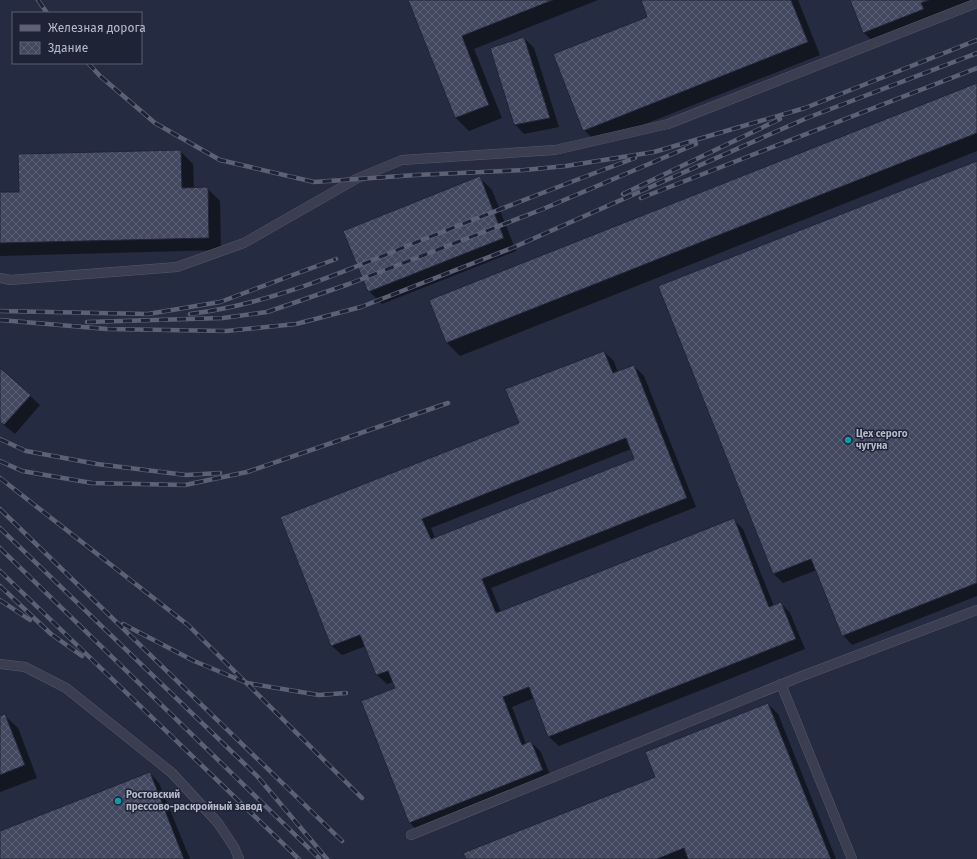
<svg xmlns="http://www.w3.org/2000/svg" width="977" height="859" font-family="'Fira Sans',sans-serif">
	<defs>
		<pattern id="building-cross-hatch" width="8" height="8" patternUnits="userSpaceOnUse"><rect width="8" height="8" fill="#424860"/><path d="M0 0l8 8M0 8l8-8" fill="none" stroke="#5b6075"/></pattern>
	</defs>
	<rect width="100%" height="100%" fill="#252b40"/>
	<!-- shadow -->
	<g fill="#0007" fill-rule="evenodd">
		<path d="M410,0H598L474,49L502,118L469,131L456,118Z"/>
		<path d="M642,0H798L820,55L597,143L584,130L649,17Z"/>
		<path d="M851,0H973L877,45L864,33Z"/>
		<path d="M524,38L534,48L559,127L524,134L515,124Z"/>
		<path d="M977,84V151L460,356L447,343L430,300Z"/>
		<path d="M180,151L193,164L194,189L207,188L220,201L221,250L0,256V193H20Z"/>
		<path d="M977,162V596L852,645L843,635L817,570L783,583L774,574L660,287Z"/>
		<path d="M480,178L492,190L516,251L382,304L369,291Z"/>
		<path d="M604,352L614,361L618,373L634,366L644,376L696,507L491,588L501,612L733,519L743,529L774,606L781,603L790,613L805,649L559,746L549,737L534,698L512,707L526,744L531,742L541,752L552,780L420,833L410,823L362,702L396,688L393,682L387,684L377,675L366,646L342,655L332,646L282,518L520,424ZM631,449L635,459L435,538L431,528Z"/>
		<path d="M0,369L40,405L15,434L0,422Z"/>
		<path d="M768,704L778,714L836,859H467L657,777Z"/>
		<path d="M5,716L18,728L37,778L0,792V718Z"/>
		<path d="M150,773L159,783L190,859H0V832Z"/>
	</g>
	<!-- building -->
	<g fill="url(#building-cross-hatch)" stroke="#202537" fill-rule="evenodd">
		<path d="M408,0H553L462,36L489,105L455,118Z"/>
		<path d="M641,0H791L808,42L583,131L553,54L647,17Z"/>
		<path d="M850,0H929L921,3L924,9L863,33Z"/>
		<path d="M524,37L550,118L514,125L490,48Z"/>
		<path d="M977,83V133L446,343L429,300Z"/>
		<path d="M181,150L182,188L208,187L209,238L0,243V192H19L18,154Z"/>
		<path d="M977,161V583L842,636L811,559L773,574L658,286Z"/>
		<path d="M480,176L504,238L368,292L343,231Z"/>
		<path d="M604,351L613,373L634,365L687,498L482,579L496,613L734,518L769,607L781,602L796,639L548,737L529,687L503,697L522,745L531,741L543,770L409,823L361,701L395,688L388,671L376,675L360,635L331,646L280,517L519,423L505,389ZM626,438L634,459L431,539L422,519Z"/>
		<path d="M0,368L31,395L4,425L0,422Z"/>
		<path d="M768,703L831,859H688L684,848L657,859H466L463,853L655,777L645,752Z"/>
		<path d="M5,714L25,765L0,775V716Z"/>
		<path d="M150,772L184,859H0V831Z"/>
	</g>
	<g fill="none" stroke-linecap="round" stroke-linejoin="round">
		<!-- service casing -->
		<g stroke="#54596a" stroke-width="10">
			<g id="service">
				<path d="M0,278L10,280L177,267L244,243L356,179L402,160L555,150L668,124L977,3"/>
				<path d="M0,664L25,667L66,688L172,773L218,823L234,847L239,859"/>
				<path d="M781,684L852,859"/>
				<path d="M411,835L802,676L977,610"/>
			</g>
		</g>
		<!-- service -->
		<use href="#service" stroke="#3a3e50" stroke-width="9"/>
		<!-- rail casing -->
		<g stroke="#5c6177" stroke-width="4.5">
			<g id="rail">
				<path d="M38,0L47,13"/>
				<path d="M88,63L100,76L155,123L220,160L314,182L416,175L524,170L566,166L654,152L805,108L977,40"/>
				<path d="M623,194L780,119"/>
				<path d="M641,198L977,68"/>
				<path d="M0,311L148,314L220,302L336,259"/>
				<path d="M190,314C270,304 343,272 417,242C490,213 562,185 635,158"/>
				<path d="M0,320L107,329L226,331L296,324L361,307L512,248L807,118L977,53"/>
				<path d="M87,322L223,318L267,312L349,284L543,209L696,144"/>
				<path d="M0,439L26,451L97,464L186,475L220,473"/>
				<path d="M0,461L22,471L92,483L185,485L247,472L448,403"/>
				<path d="M0,478L188,625L362,798"/>
				<path d="M0,509L342,841"/>
				<path d="M0,528L257,776L327,859"/>
				<path d="M0,548L319,858"/>
				<path d="M0,571L299,859"/>
				<path d="M0,586L51,634L82,656"/>
				<path d="M0,600L30,620"/>
				<path d="M123,624L194,661L247,683L319,695L346,693"/>
			</g>
		</g>
		<!-- rail -->
		<use href="#rail" stroke="#1e2335" stroke-width="3" stroke-dasharray="9" stroke-linecap="butt"/>
	</g>
	<!-- markers -->
	<g fill="#0f9aa8" stroke="#1e2335" stroke-width="1.5">
		<circle cx="848" cy="440" r="4"/>
		<circle cx="118" cy="801" r="4"/>
	</g>
	<g text-anchor="middle" dominant-baseline="central" stroke-width="3" stroke-linejoin="round" paint-order="stroke">
		<!-- poi labels -->
		<g font-size="10" font-weight="bold" fill="#b6baca" stroke="#1e2335" text-anchor="start">
			<text x="856" y="434">Цех серого<tspan x="856" dy="12">чугуна</tspan></text>
			<text x="126" y="795">Ростовский<tspan x="126" dy="12">прессово-раскройный завод</tspan></text>
		</g>
	</g>
	<!-- legend -->
	<rect x="12" y="12" width="130" height="52" fill="#1e2335" stroke="#5b5f71"/>
	<rect x="20" y="25" width="20" height="6" fill="#5c6177" stroke="#5b5f71"/>
	<text x="48" y="32" font-size="12" fill="#b6baca">Железная дорога</text>
	<rect x="20" y="42" width="20" height="12" fill="url(#building-cross-hatch)" stroke="#5b5f71"/>
	<text x="48" y="52" font-size="12" fill="#b6baca">Здание</text>
</svg>
